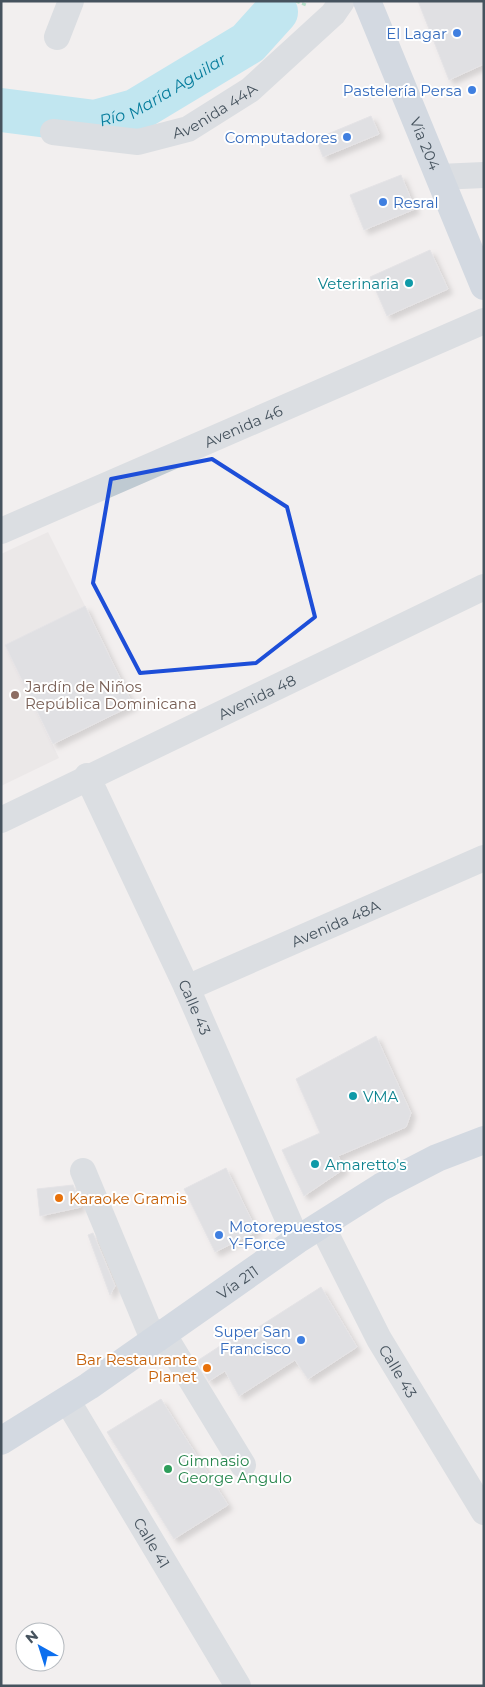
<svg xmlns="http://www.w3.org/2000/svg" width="485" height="1687" font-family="Montserrat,sans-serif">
	<defs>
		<filter id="shadow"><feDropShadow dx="4.5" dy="4.5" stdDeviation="2.5" flood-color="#0004"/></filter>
	</defs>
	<rect width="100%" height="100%" fill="#f2efef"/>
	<!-- education -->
	<path fill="#e3e0e1" d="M48,532L85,606L5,645L59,758L1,786V554Z"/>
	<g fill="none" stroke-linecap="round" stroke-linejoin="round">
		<!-- river -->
		<path stroke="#85dbf2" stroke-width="44" id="s1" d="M1,110L95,122L135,111L248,43L276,12"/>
	</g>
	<!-- building -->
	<g fill="#cbced4" stroke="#d3d5db" filter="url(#shadow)">
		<path d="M418,1H484V64L449,80Z"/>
		<path d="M371,116L379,134L323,157L316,139Z"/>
		<path d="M401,175L415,209L364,230L350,195Z"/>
		<path d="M430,250L448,289L387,316L370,277Z"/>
		<path d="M85,606L133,705L53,744L5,645Z"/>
		<path d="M376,1036L411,1113L406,1127L338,1156L344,1169L304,1196L282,1150L320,1133L296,1079Z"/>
		<path d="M226,1168L257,1231L215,1252L184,1189Z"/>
		<path d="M73,1185L81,1207L40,1216L37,1189Z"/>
		<path d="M93,1233L115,1286L110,1295L88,1235Z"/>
		<path d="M321,1287L357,1347L308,1379L295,1360L239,1396L225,1371L209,1381L197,1361L240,1333L243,1337Z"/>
		<path d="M161,1399L228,1505L174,1539L107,1432Z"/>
	</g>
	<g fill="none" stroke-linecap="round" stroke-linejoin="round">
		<!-- path -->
		<path stroke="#71d2a2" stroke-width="3" stroke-dasharray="4 2.5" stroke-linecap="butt" d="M296,1L306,5"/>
		<!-- minor -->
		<g stroke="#bfcad2" stroke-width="26">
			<path d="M57,37L71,1"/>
			<path id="s2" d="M53,132L138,142L188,129L250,90L333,14L342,1"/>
			<path d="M439,177L484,175"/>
			<path id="s3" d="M1,531L484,321"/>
			<path id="s4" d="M87,776L187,988L297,1240"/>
			<path id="s5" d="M1,820L484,587"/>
			<path id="s6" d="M187,988L484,858"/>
			<path d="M83,1171L153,1339"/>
			<path id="s7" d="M322,1226L379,1339L484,1512"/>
			<path d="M162,1332L243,1465"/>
			<path id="s8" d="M67,1400L238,1686"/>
		</g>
		<!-- major -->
		<g stroke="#adbfd0" stroke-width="28">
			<path id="s9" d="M367,1L484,286"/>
			<path id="s10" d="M1,1441L89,1386L297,1240L381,1187L437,1158L484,1140"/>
		</g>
	</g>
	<!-- marked area -->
	<path d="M0 0H485V1687H0ZM212,459L287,507L315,617L256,663L140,673L93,583L111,479Z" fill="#f2efef" fill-opacity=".55" fill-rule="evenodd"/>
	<path fill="none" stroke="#1d4ed8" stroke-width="4" stroke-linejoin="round" d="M212,459L287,507L315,617L256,663L140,673L93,583L111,479Z"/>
	<!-- markers -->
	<g fill="#3f7fe0" stroke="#fff" stroke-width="2">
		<circle cx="457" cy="33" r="5"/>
		<circle cx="472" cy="90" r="5"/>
		<circle cx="347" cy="137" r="5"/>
		<circle cx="383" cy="202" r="5"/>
		<circle cx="219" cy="1235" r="5"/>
		<circle cx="301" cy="1340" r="5"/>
	</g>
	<g fill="#0f9aa8" stroke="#fff" stroke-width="2">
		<circle cx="409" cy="283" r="5"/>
		<circle cx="353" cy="1096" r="5"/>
		<circle cx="315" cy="1164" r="5"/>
	</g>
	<circle fill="#8d6e63" stroke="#fff" stroke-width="2" cx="15" cy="695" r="5"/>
	<g fill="#e8710a" stroke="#fff" stroke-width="2">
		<circle cx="59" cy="1198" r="5"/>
		<circle cx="207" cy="1368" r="5"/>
	</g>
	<circle fill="#2e9e5b" stroke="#fff" stroke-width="2" cx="168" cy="1469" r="5"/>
	<g text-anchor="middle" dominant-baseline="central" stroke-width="4" stroke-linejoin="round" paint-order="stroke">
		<!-- shop labels -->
		<g font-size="15" fill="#366cbe" stroke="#fff" text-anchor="end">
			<text x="447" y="33">El Lagar</text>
			<text x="462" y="90">Pastelería Persa</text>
			<text x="337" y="137">Computadores</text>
			<text x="393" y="202" text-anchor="start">Resral</text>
			<text x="229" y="1226" text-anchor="start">Motorepuestos<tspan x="229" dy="17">Y-Force</tspan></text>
			<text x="291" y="1331">Super San<tspan x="291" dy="17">Francisco</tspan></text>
		</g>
		<!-- street labels -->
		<g font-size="15" fill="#46535e" stroke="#fff">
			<text stroke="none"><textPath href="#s2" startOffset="169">Avenida 44A</textPath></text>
			<text stroke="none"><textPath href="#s9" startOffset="154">Vía 204</textPath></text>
			<text stroke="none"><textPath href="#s3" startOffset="264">Avenida 46</textPath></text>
			<text stroke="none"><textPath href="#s5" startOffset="284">Avenida 48</textPath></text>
			<text stroke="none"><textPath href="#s6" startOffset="162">Avenida 48A</textPath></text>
			<text stroke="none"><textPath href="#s4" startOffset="255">Calle 43</textPath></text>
			<text stroke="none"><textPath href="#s10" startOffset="285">Vía 211</textPath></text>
			<text stroke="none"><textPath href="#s7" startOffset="164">Calle 43</textPath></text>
			<text stroke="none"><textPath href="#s8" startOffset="166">Calle 41</textPath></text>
		</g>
		<!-- culture labels -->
		<g font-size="15" fill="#0d838f" stroke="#fff" text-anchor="start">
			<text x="399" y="283" text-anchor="end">Veterinaria</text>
			<text x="363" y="1096">VMA</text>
			<text x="325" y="1164">Amaretto's</text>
		</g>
		<!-- education labels -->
		<g font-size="15" fill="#785e54" stroke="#fff" text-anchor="start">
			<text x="25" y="686">Jardín de Niños<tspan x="25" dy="17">República Dominicana</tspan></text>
		</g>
		<!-- food labels -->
		<g font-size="15" fill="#c56008" stroke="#fff" text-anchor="start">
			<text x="69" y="1198">Karaoke Gramis</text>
			<text x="197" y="1359" text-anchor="end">Bar Restaurante<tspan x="197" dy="17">Planet</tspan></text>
		</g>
		<!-- leisure labels -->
		<g font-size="15" fill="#27864d" stroke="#fff" text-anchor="start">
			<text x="178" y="1460">Gimnasio<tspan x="178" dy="17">George Angulo</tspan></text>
		</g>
		<!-- water labels -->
		<g font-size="16" font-style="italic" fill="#057c9c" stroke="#fff">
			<text stroke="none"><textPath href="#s1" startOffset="170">Río María Aguilar</textPath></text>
		</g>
	</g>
	<!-- border -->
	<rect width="485" height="1687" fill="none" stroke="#46535e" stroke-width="5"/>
	<!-- north arrow -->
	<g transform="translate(40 1647) rotate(321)"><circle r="24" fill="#ffffff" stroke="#b5babf"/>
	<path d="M0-4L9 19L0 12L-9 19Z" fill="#0d6fee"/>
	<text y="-8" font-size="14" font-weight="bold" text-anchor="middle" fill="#46535e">N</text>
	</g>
</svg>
